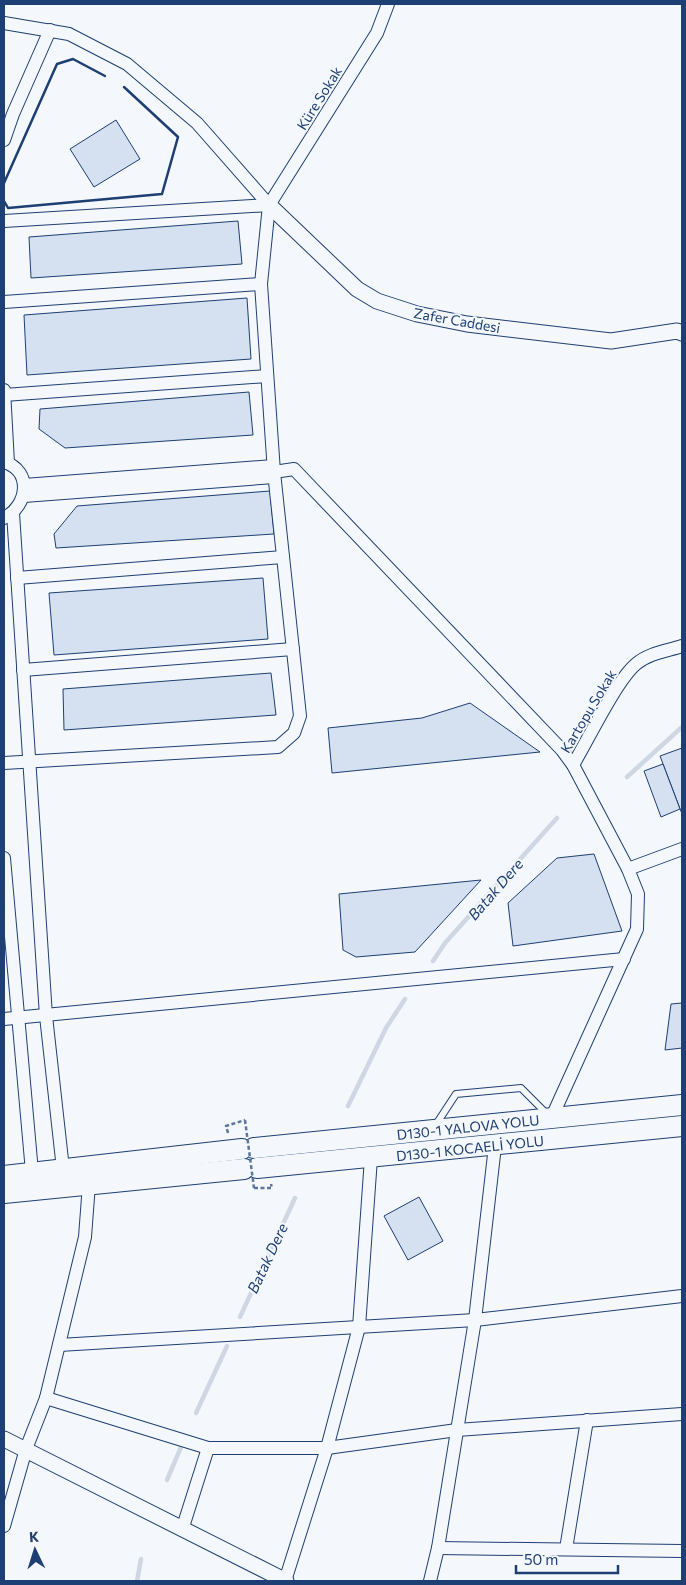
<svg xmlns="http://www.w3.org/2000/svg" width="686" height="1585" font-family="Commissioner,sans-serif">
	<rect width="100%" height="100%" fill="#f4f7fb"/>
	<g fill="none" stroke-linecap="round" stroke-linejoin="round">
		<!-- stream -->
		<g stroke="#cfd7e4" stroke-width="4.5">
			<path d="M627,777L682,727"/>
			<path d="M433,961L445,943L557,818"/>
			<path d="M348,1106L386,1028L405,999"/>
			<path d="M240,1317L295,1198"/>
			<path d="M196,1413L227,1346"/>
			<path d="M167,1480L181,1447"/>
			<path d="M137,1581L141,1559"/>
		</g>
	</g>
	<!-- building -->
	<g fill="#d5e0f0" stroke="#1d3f73">
		<path d="M116,120L140,159L94,187L70,149Z"/>
		<path d="M238,221L242,264L31,278L29,237Z"/>
		<path d="M247,298L251,359L27,375L24,315Z"/>
		<path d="M249,392L253,435L65,448L39,429L40,409Z"/>
		<path d="M270,491L274,534L56,548L54,534L77,506Z"/>
		<path d="M263,578L268,639L54,655L49,593Z"/>
		<path d="M271,673L276,715L64,730L63,689Z"/>
		<path d="M470,703L540,752L332,773L328,728L422,718Z"/>
		<path d="M682,748V814L660,756Z"/>
		<path d="M663,764L680,809L661,817L644,771Z"/>
		<path d="M594,854L622,931L513,946L508,903L557,858Z"/>
		<path d="M481,880L415,952L356,957L343,950L339,894Z"/>
		<path d="M682,1003V1048L665,1050L671,1004Z"/>
		<path d="M419,1197L443,1241L408,1260L384,1216Z"/>
	</g>
	<g fill="none" stroke-linecap="round" stroke-linejoin="round">
		<!-- service casing -->
		<g stroke="#1d3f73" stroke-width="8">
			<path id="service" d="M435,1126L456,1094L521,1088L547,1114"/>
		</g>
		<!-- minor casing -->
		<g stroke="#1d3f73" stroke-width="14">
			<g id="minor">
				<path d="M4,23L69,34L127,64L197,123L269,205L261,284L274,472L300,716L294,733L278,747L4,763"/>
				<path d="M4,140L13,114L50,30"/>
				<path d="M4,221L269,205L377,33L388,4"/>
				<path d="M4,302L261,284"/>
				<path d="M4,390L8,463"/>
				<path d="M4,395L267,376"/>
				<path d="M4,462C33,471 28,506 4,518"/>
				<path d="M274,472L294,469L562,750L573,765L628,869L638,894L637,929L551,1119"/>
				<path d="M24,485L273,466"/>
				<path d="M24,496L274,477"/>
				<path d="M13,513L46,1016L63,1169"/>
				<path d="M17,578L283,557"/>
				<path d="M23,670L293,649"/>
				<path d="M573,765C588,740 616,681 636,664C649,653 667,651 682,646"/>
				<path d="M4,858L32,1172"/>
				<path d="M628,869L682,849"/>
				<path d="M4,1019L624,959"/>
				<path d="M59,1345L475,1320L682,1296"/>
				<path d="M46,1398L85,1237L89,1184"/>
				<path d="M4,1526L26,1449L46,1398L208,1448H327L457,1430L682,1414"/>
				<path d="M182,1530L208,1448"/>
				<path d="M438,1548L682,1551"/>
				<path d="M566,1549L587,1420"/>
				<path d="M285,1581L327,1448L359,1327L371,1158"/>
				<path d="M430,1581L438,1548L475,1320L495,1146"/>
			</g>
		</g>
		<!-- tertiary casing -->
		<g stroke="#1d3f73" stroke-width="17">
			<g id="tertiary">
				<path d="M269,205L357,289L377,301L417,314L467,324L611,341L677,331L682,333"/>
				<path d="M4,1439L286,1581"/>
			</g>
		</g>
		<!-- trunk casing -->
		<g stroke="#1d3f73" stroke-width="22">
			<g id="trunk">
				<path d="M254,1148L682,1105"/>
				<path d="M257,1168L682,1126"/>
				<path d="M4,1176L242,1149"/>
				<path d="M4,1193L244,1169"/>
			</g>
		</g>
		<!-- path -->
		<g stroke="#5e769c" stroke-width="2.5" stroke-dasharray="4 2.5" stroke-linecap="butt">
			<path d="M228,1133L226,1126L245,1120"/>
			<path d="M254,1188H272L271,1184"/>
		</g>
		<!-- service -->
		<use href="#service" stroke="#f4f7fb" stroke-width="6"/>
		<!-- minor -->
		<use href="#minor" stroke="#f4f7fb" stroke-width="12"/>
		<!-- tertiary -->
		<use href="#tertiary" stroke="#f4f7fb" stroke-width="15"/>
		<!-- trunk -->
		<use href="#trunk" stroke="#f4f7fb" stroke-width="20"/>
		<!-- path-bridge -->
		<path stroke="#5e769c" stroke-width="2.5" stroke-dasharray="4 2.5" stroke-linecap="butt" d="M245,1120L254,1188"/>
		<!-- wall -->
		<g stroke="#1d3f73" stroke-width="2.5">
			<path d="M4,183L57,64L73,59L105,76"/>
			<path d="M4,201L8,208L162,194L178,137L124,87"/>
		</g>
	</g>
	<g text-anchor="middle" dominant-baseline="central" stroke-width="4" stroke-linejoin="round" paint-order="stroke">
		<!-- street labels -->
		<g font-size="14" fill="#1d3f73" stroke="#f4f7fb">
			<text transform="translate(319 98) rotate(-58)">Küre Sokak</text>
			<text transform="translate(457 320) rotate(10)">Zafer Caddesi</text>
			<text transform="translate(588 711) rotate(-59)">Kartopu Sokak</text>
			<text transform="translate(468 1127) rotate(-6)">D130-1 YALOVA YOLU</text>
			<text transform="translate(470 1148) rotate(-6)">D130-1 KOCAELİ YOLU</text>
		</g>
		<!-- water labels -->
		<g font-size="15" font-style="italic" fill="#1d3f73" stroke="#f4f7fb">
			<text transform="translate(495 889) rotate(-49)">Batak Dere</text>
			<text transform="translate(267 1258) rotate(-65)">Batak Dere</text>
		</g>
	</g>
	<!-- border -->
	<rect width="686" height="1585" fill="none" stroke="#1d3f73" stroke-width="10"/>
	<!-- north arrow -->
	<g transform="translate(35 1550) rotate(356)" stroke="#f4f7fb" stroke-width="4" paint-order="stroke">
	<path d="M0-4L9 19L0 12L-9 19Z" fill="#1d3f73"/>
	<text y="-8" font-size="14" font-weight="bold" text-anchor="middle" fill="#1d3f73">K</text>
	</g>
	<!-- scale -->
	<path d="M516 1565v8h102v-8" fill="none" stroke="#1d3f73" stroke-width="2.5"/>
	<text x="524" y="1565" font-size="15" fill="#1d3f73" stroke="#f4f7fb" stroke-width="4" paint-order="stroke">50 m</text>
</svg>
